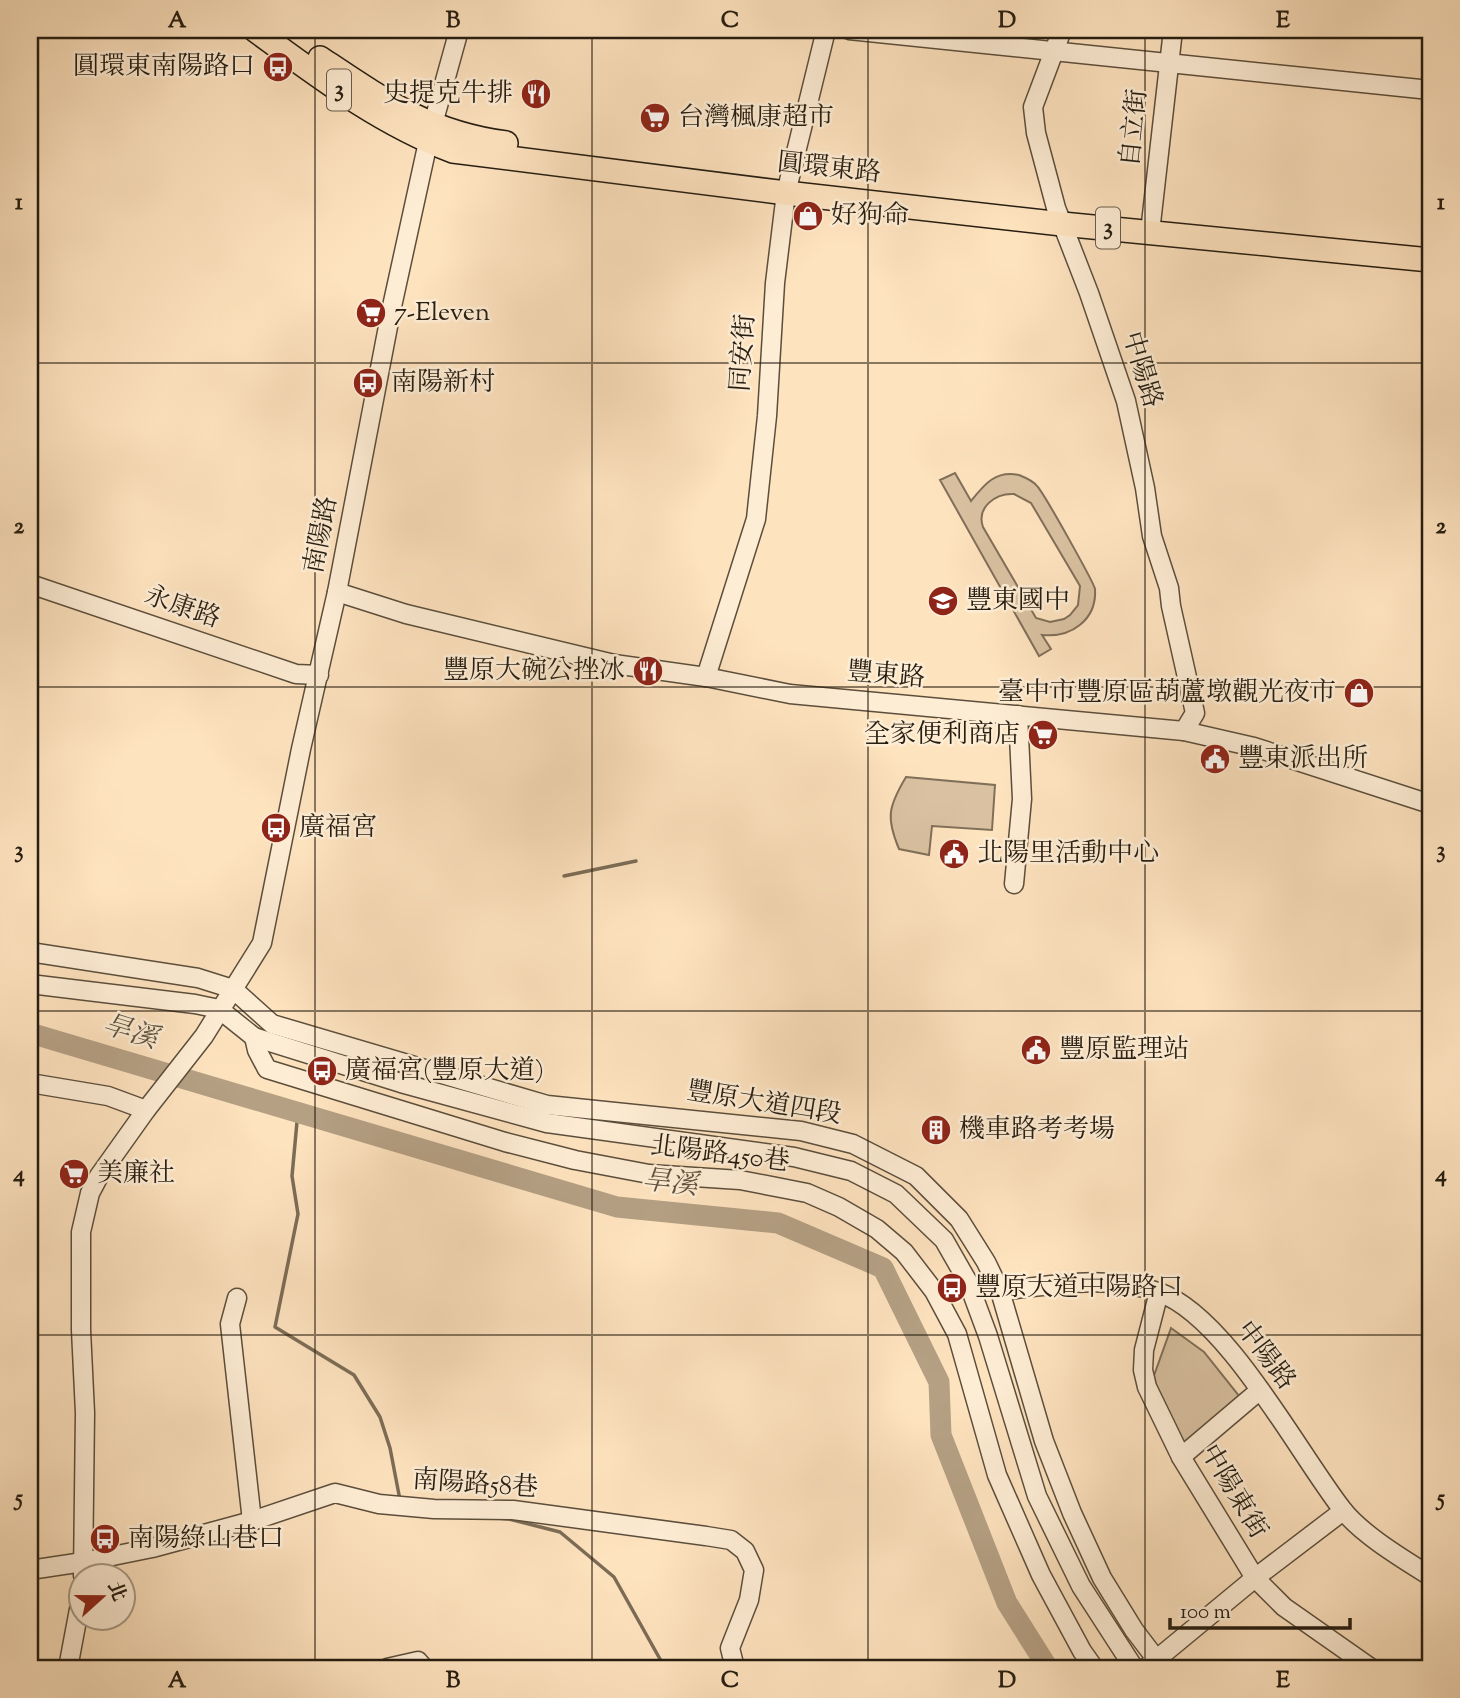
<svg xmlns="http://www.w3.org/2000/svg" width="1460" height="1698" font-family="'Sorts Mill Goudy','Noto Serif TC',serif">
	<rect width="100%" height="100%" fill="#fee3bf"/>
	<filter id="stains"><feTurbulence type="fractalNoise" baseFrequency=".00286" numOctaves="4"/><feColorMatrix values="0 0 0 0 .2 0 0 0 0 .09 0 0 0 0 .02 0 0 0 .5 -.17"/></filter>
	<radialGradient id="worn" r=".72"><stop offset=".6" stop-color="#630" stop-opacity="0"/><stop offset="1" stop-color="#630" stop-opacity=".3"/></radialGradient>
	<!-- green -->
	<g fill="#d9c1a1" stroke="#806f59" stroke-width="2" fill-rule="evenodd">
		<path d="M955,473L971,501C984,485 995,470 1019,475C1024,477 1034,482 1037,486C1044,493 1094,583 1095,589C1097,620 1071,638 1042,635L1051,649L1039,656L940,480ZM1014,494L1031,503L1080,586L1078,605L1070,615L1064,619L1050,622L1036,618L983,527C976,507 996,493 1014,494Z"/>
		<path d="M906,777L995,785L992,830L932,826L929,855L899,849C886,818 888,807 906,777Z"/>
		<path d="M1171,1328L1204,1352L1243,1401L1184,1453L1151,1384Z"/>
	</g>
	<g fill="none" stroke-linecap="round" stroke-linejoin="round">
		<!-- stream -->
		<g stroke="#7c6c56" stroke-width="3.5">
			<path d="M564,876L636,861"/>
			<path d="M298,1111L292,1176L298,1214L275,1327L354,1375L380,1417L390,1448L400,1500"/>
			<path d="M497,1518L509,1519L560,1532L614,1577L665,1668"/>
		</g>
		<!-- river -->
		<path stroke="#b5a084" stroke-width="21" d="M30,1033L617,1207L778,1223L883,1268L939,1382L941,1435L1007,1603L1048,1668"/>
		<!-- minor casing -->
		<g stroke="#5c4e3c" stroke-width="21">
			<g id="minor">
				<path d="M849,30L1430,90"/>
				<path d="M1062,30L1033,107L1036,133L1056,208L1089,293L1126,401L1145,488L1152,536L1169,588L1171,606L1195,713L1184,731"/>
				<path d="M1150,232L1173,30"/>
				<path d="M30,584L296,674L319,675"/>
				<path d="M337,592L406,614L614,664L706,677L790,694L1184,731L1254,747L1430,804"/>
				<path d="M706,677L756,519L767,416L775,283L786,193L826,30"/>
				<path d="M1014,884L1022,799L1018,715"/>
				<path d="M30,952L198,978L233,989L272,1024L547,1105L801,1131L853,1144L916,1176L959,1219L986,1262L1000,1291L1044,1441L1072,1513L1102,1578L1134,1630L1163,1668"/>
				<path d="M30,984L195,1004L219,1009L254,1037L401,1083L547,1123L794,1157L851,1171L896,1194L944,1240L968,1282L988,1336L1037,1496L1081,1586L1134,1668"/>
				<path d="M254,1037L257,1050L267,1069L505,1142L575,1160L649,1174L740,1180L807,1193L839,1207L877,1229L904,1252L934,1291L957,1334L997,1475L1041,1575L1082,1651L1094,1668"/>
				<path d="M30,1083L108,1096L146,1110"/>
				<path d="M1000,1291C1053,1285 1106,1274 1158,1292C1226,1315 1297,1451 1342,1509C1361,1534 1403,1559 1430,1576"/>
				<path d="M1159,1292L1144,1350L1143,1370L1147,1387L1181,1457L1255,1578L1284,1607L1371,1668"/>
				<path d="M237,1298L230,1324L252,1521"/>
				<path d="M1181,1457L1260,1390"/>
				<path d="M30,1570L83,1562L152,1548L252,1521L335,1493L379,1504L434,1509L513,1510L706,1536L731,1540L745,1551L754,1570L749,1600L730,1648L735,1668"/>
				<path d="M83,1576L85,1413L81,1330V1232L90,1193L99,1176L146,1110L204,1036L262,943L301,749L337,592L391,311L428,142L459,30"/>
				<path d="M68,1668L80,1604"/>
				<path d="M387,1668L418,1661L424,1668"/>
				<path d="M1146,1668L1255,1578L1343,1511"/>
			</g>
		</g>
		<!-- major casing -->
		<g stroke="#261d11" stroke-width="26">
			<g id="major">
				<path d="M255,30C318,76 379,123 453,151L786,193L1062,224L1430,260"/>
				<path d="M320,58C383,100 429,133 506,143"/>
			</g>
		</g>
		<!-- minor -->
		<use href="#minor" stroke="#feedd5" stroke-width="18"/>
		<!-- major -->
		<use href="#major" stroke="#fee3bf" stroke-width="23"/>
	</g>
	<!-- grid -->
	<path fill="none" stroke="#261d11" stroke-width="2" stroke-opacity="0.55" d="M315,30V1668M592,30V1668M868,30V1668M1145,30V1668M30,363H1430M30,687H1430M30,1011H1430M30,1335H1430"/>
	<!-- icons -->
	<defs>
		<g id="bus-disc" transform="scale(1.575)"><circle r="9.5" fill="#8f2418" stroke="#feedd5"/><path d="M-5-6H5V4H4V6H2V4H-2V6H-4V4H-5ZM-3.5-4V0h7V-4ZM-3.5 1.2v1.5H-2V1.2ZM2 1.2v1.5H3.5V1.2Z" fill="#fff"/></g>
		<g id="restaurant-disc" transform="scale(1.575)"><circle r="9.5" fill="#8f2418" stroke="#feedd5"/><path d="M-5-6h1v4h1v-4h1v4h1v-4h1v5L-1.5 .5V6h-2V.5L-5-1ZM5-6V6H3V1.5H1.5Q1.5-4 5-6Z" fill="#fff"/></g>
		<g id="supermarket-disc" transform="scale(1.575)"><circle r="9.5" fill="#8f2418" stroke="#feedd5"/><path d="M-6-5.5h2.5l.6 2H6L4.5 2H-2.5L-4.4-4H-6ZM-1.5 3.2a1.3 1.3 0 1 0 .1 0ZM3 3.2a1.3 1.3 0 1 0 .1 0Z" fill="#fff"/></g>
		<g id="shop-disc" transform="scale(1.575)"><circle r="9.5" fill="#8f2418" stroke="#feedd5"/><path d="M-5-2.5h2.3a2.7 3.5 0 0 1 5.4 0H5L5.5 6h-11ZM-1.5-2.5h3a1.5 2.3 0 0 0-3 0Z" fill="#fff"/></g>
		<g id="school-disc" transform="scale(1.575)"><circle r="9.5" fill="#8f2418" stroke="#feedd5"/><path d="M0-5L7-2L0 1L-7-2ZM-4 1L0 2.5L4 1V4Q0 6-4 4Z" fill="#fff"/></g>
		<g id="civic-disc" transform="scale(1.575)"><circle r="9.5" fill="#8f2418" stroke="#feedd5"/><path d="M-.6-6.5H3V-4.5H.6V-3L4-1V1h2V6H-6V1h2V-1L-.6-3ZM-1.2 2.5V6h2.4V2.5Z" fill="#fff"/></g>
		<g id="building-disc" transform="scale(1.575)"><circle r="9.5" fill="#8f2418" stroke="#feedd5"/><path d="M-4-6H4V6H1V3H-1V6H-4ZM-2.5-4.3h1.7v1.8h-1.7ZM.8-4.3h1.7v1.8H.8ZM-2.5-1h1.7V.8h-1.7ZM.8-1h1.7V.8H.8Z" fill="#fff"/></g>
	</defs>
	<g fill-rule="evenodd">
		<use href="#bus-disc" x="278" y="67"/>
		<use href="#restaurant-disc" x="536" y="94"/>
		<use href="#supermarket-disc" x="655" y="118"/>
		<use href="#shop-disc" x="808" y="216"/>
		<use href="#supermarket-disc" x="371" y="313"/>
		<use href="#bus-disc" x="368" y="383"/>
		<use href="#school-disc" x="943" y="601"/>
		<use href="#restaurant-disc" x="648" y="671"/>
		<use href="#shop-disc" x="1359" y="693"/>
		<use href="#supermarket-disc" x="1043" y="735"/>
		<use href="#civic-disc" x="1215" y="759"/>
		<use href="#bus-disc" x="276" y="828"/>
		<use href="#civic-disc" x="954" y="854"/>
		<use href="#civic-disc" x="1036" y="1050"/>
		<use href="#bus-disc" x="322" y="1071"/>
		<use href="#building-disc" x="936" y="1130"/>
		<use href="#supermarket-disc" x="74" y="1174"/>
		<use href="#bus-disc" x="952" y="1288"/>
		<use href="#bus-disc" x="105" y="1539"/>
	</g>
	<g text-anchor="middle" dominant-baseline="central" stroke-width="5" stroke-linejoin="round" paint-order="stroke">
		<!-- shield labels -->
		<g fill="#feedd5" stroke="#675b4c" stroke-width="2">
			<rect x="327" y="69.5" width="24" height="41" rx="5"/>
			<rect x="1096" y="207.5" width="24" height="41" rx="5"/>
		</g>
		<g font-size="24" font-weight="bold" fill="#261d11">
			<text x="339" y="90">3</text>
			<text x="1108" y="228">3</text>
		</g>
		<!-- poi labels -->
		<g font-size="26" fill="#261d11" stroke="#feedd5" text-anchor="start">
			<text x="255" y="67" text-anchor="end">圓環東南陽路口</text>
			<text x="513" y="94" text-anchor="end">史提克牛排</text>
			<text x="678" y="118">台灣楓康超市</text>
			<text x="831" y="216">好狗命</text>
			<text x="394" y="313">7-Eleven</text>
			<text x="391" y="383">南陽新村</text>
			<text x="966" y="601">豐東國中</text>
			<text x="625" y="671" text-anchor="end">豐原大碗公挫冰</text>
			<text x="1336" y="693" text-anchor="end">臺中市豐原區葫蘆墩觀光夜市</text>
			<text x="1020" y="735" text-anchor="end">全家便利商店</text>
			<text x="1238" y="759">豐東派出所</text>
			<text x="299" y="828">廣福宮</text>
			<text x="977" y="854">北陽里活動中心</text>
			<text x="1059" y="1050">豐原監理站</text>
			<text x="345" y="1071">廣福宮(豐原大道)</text>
			<text x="959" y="1130">機車路考考場</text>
			<text x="97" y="1174">美廉社</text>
			<text x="975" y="1288">豐原大道中陽路口</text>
			<text x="128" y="1539">南陽綠山巷口</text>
		</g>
		<!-- street labels -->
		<g font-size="26" fill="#261d11" stroke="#feedd5">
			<text transform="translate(1135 128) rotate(-84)">自立街</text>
			<text transform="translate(829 169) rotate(6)">圓環東路</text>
			<text transform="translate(744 353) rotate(-86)">同安街</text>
			<text transform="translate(1141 370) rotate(73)">中陽路</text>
			<text transform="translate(322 535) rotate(-79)">南陽路</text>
			<text transform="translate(182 608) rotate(19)">永康路</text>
			<text transform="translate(886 676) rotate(5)">豐東路</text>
			<text transform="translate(764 1104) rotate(9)">豐原大道四段</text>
			<text transform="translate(720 1155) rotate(7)">北陽路450巷</text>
			<text transform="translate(1265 1356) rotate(53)">中陽路</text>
			<text transform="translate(475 1485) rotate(4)">南陽路58巷</text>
			<text transform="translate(1233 1492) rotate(59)">中陽東街</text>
		</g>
		<!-- water labels -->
		<g font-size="28" font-style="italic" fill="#5f513f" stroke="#feedd5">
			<text transform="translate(130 1033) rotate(17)">旱溪</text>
			<text transform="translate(670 1184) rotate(6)">旱溪</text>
		</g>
	</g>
	<!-- margin -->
	<rect width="1460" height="1698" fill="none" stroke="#fee3bf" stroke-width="77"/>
	<!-- north arrow -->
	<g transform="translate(102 1597) rotate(69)"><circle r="33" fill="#feedd5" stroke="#a89a87" stroke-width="2"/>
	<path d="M0-5L12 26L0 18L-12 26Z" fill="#8f2418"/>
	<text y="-10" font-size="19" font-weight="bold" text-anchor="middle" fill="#261d11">北</text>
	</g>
	<!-- scale -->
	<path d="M1170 1618v10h180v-10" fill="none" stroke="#261d11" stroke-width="3.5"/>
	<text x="1180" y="1618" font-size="21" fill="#261d11" stroke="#feedd5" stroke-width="5" paint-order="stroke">100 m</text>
	<rect x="38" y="38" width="1384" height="1622" fill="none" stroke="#261d11" stroke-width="2.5"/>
	<g font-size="23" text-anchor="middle" font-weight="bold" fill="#261d11">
		<text x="177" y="27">A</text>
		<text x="453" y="27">B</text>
		<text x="730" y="27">C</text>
		<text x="1007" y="27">D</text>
		<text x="1283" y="27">E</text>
		<text x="19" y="209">1</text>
		<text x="1441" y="209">1</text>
		<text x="19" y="533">2</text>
		<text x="1441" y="533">2</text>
		<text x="19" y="857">3</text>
		<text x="1441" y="857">3</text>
		<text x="19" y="1181">4</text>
		<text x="1441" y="1181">4</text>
		<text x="19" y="1505">5</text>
		<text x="1441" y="1505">5</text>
		<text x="177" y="1687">A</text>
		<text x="453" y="1687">B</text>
		<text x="730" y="1687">C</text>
		<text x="1007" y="1687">D</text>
		<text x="1283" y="1687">E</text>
	</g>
	<rect width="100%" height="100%" filter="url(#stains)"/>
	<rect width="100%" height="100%" fill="url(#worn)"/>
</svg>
